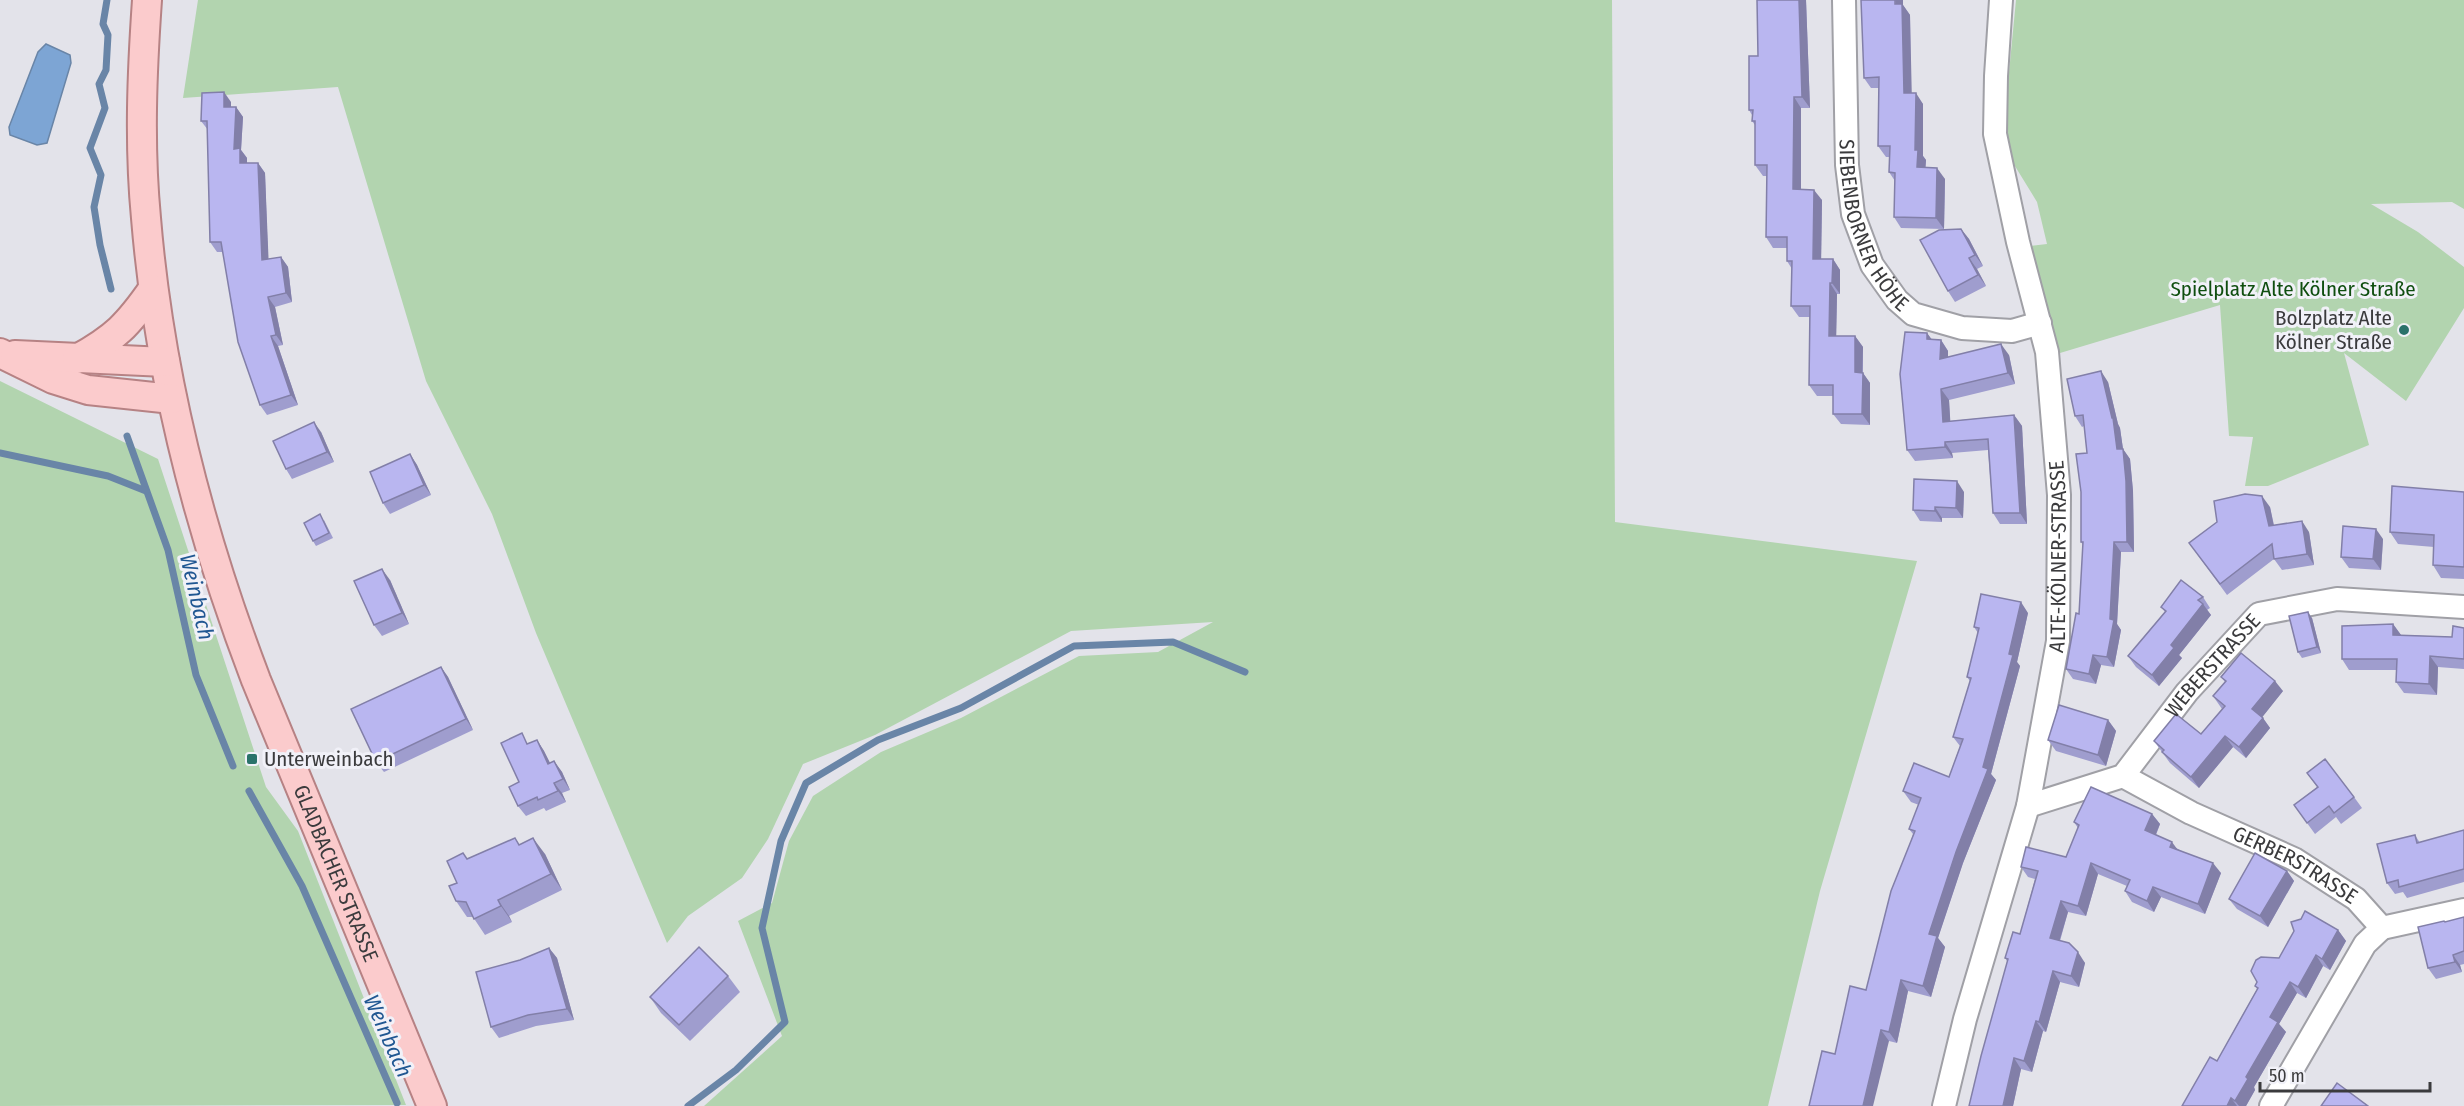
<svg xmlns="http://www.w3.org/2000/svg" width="2464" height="1106" font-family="'Fira Sans Condensed',sans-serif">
	<rect width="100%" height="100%" fill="#e3e3ea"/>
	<!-- green -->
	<g fill="#b2d4af">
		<path d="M198,0H1612L1615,522L1917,561L1820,891L1768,1106H704L782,1036L738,921L772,903L789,841L813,796L881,752L961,718L1079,656L1158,652L1213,622L1071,631L875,735L803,764L768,839L742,878L688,916L667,943L536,633L492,514L426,381L338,87L183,98Z"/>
		<path d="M2016,0H2464V209L2452,202L2371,204L2418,232L2464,267V308L2406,401L2344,353L2369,445L2268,486H2245L2253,437L2229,436L2220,305L2050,356L2022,247L2047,244L2037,202L2002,145Z"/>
		<path d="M0,381L158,459L266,787L298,831L406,1105L0,1106Z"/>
	</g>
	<!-- water -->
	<path fill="#7da5d4" stroke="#6985a7" stroke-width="1.5" d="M46,44L70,55L71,63L47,143L37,145L10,135L9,127L38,52Z"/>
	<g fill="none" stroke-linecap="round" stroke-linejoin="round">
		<!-- stream -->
		<g stroke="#6985a7" stroke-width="7">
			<path d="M107,0L103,24L108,35L106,70L99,84L105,108L90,148L101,175L94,207L100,245L111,289"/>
			<path d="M127,436L168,550L196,675L233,766"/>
			<path d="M0,453L108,476L146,491"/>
			<path d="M249,791L302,886L397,1103"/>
			<path d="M688,1106L736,1070L785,1022L762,928L781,841L806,783L878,740L961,708L1074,646L1173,642L1245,672"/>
		</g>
		<!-- minor casing -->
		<g stroke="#a0a0a6" stroke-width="26">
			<g id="minor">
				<path id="s1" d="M1844,0L1847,165L1853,214L1872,265L1897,300L1913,314L1962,328L2012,331L2040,323"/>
				<path id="s2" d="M2123,776L2191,813L2294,859L2356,899L2382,928L2464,910"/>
				<path id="s3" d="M2028,806L2123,776L2187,692L2259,614L2337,599L2464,607"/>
				<path id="s4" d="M1944,1106L1965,1019L2028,806L2058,641L2059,495L2047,352L2018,242L1995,134L1996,76L2001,0"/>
				<path d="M2271,1106L2365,944L2382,928"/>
			</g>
		</g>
		<!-- major casing -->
		<g stroke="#b68284" stroke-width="32">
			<g id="major">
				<path id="s5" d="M147,0C142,72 139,145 146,218C159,376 199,531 256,680L432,1106"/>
				<path d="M0,353L53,379L88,390L172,399"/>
				<path d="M15,355L165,362"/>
				<path d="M77,359C115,338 128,325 153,289"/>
			</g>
		</g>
		<!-- minor -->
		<use href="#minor" stroke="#fff" stroke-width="22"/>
		<!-- major -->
		<use href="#major" stroke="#fbcbcc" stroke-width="28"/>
	</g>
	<!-- wall -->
	<g fill="#9f9dce">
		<path d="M1757,0H1806L1810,108H1801V189L1822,200L1821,259H1833L1840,270V294H1837L1836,336H1855L1863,347V373L1870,383V425L1841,424L1833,414V396H1817L1809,385L1810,317H1799L1791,306L1792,269L1787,261V248H1773L1766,237L1767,176H1763L1755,165V125L1752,121V115L1749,110L1758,56Z"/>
		<path d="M1903,5L1910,15L1911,93L1923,104V156L1926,160L1925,167L1945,179L1944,229L1901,228L1894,217L1895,181L1889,172V157H1886L1878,146L1879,88H1871L1864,78Z"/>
		<path d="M231,102V107H236L243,117L241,150L247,158V163H258L265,173L268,259L281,257L288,267L292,302L275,307L283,345L278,346L298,405L267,415L260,405L223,252H217L210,242L208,130L201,121Z"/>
		<path d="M1961,229L1969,239L1983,266L1977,269L1986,286L1955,302L1948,291Z"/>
		<path d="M1927,333L1932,340H1941L1948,351V357L2009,355L2015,384L1949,400L1950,421L2014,415L2022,426L2027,524H2000L1993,513L1988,450L1952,453L1953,458L1915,461L1907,450Z"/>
		<path d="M2108,382L2118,424L2120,428L2123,449L2130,459L2133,491L2134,552H2121L2117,624L2121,630L2114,667L2101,665L2096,684L2073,679L2066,669L2079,614L2083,545L2081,542L2087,453L2084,426L2082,427L2075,416Z"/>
		<path d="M321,432L334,462L292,479L286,469Z"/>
		<path d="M410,454L417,465L431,495L390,514L383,503Z"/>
		<path d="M1964,492L1963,518H1942V522L1920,521L1913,510Z"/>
		<path d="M2464,492V579L2441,578L2433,565L2434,547L2398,544L2390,532Z"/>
		<path d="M2270,507L2274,525L2309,532L2314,565L2282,570L2274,559L2227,595L2197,554Z"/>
		<path d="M324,520L333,538L316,546L313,541Z"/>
		<path d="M2383,539L2381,570L2349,568L2341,557Z"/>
		<path d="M390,580L409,624L382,636L374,625Z"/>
		<path d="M2203,597L2210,608L2207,610L2211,615L2179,655L2182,658L2159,686L2136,667L2128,656L2165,612L2161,607Z"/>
		<path d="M2028,613L2017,662L2020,666L1991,774L1996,780L1963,863L1938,938L1945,947L1931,997L1908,991L1897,1043L1889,1041L1835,1054L1866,990L1913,834L1909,829L1919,805L1911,802L1903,791L1949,777L1960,746L1953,737L1970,681L1967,677L1978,633L1974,627Z"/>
		<path d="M2312,618L2321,653L2302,658L2298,652Z"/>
		<path d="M2393,624L2401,635L2452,637L2464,628V669L2438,667L2437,695L2404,693L2396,682L2397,670H2349L2342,659Z"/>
		<path d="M441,667L448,677L473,730L384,772L376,762Z"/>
		<path d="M2221,677L2283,691L2262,717L2270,728L2246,758L2233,747L2199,788L2170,763L2154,741L2201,734L2222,709L2213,696L2225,682Z"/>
		<path d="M2108,720L2116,731L2106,766L2056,751L2048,740Z"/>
		<path d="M537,740L544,751L550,763L554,761L562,772L570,790L562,793L566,802L546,811L544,808L526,816L518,806L519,782L529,743Z"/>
		<path d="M2307,773L2354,797L2362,808L2341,824L2336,817L2315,834L2294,805L2317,787Z"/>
		<path d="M2152,814L2160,824L2156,835L2178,849L2221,873L2205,914L2161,897L2154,912L2132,902L2125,891L2127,886L2098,874L2086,916L2068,912L2060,941L2085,963L2079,987L2060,982L2046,1032L2043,1031L2032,1072L2021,1069L2013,1106L2007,961L2005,958L2020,934L2035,879L2028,877L2021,867L2066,857L2078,828L2074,822Z"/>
		<path d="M2464,830V882L2407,898L2403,892L2395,894L2387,883L2415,835L2420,843Z"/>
		<path d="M515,838L520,845L545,854L562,890L509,916L512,922L485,935L473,917H467L456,901L457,883L467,859Z"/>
		<path d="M2287,871L2294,881L2268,927L2237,909L2229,899Z"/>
		<path d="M2464,917V964L2460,965L2462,972L2436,979L2428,968L2444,921L2446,922Z"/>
		<path d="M2338,930L2346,941L2330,970L2323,966L2306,998L2297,993L2279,1024L2286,1032L2254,1087L2255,1090L2246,1106H2182L2217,1061L2257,989L2255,986L2279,958Z"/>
		<path d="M549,948L557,958L574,1020L536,1026L499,1038L491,1027L520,960Z"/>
		<path d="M728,976L740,992L690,1041L661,1013L650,997Z"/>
	</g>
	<!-- shaded-wall -->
	<g fill="#827fa8">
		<path d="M1799,0H1806L1810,108L1802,97Z"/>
		<path d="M1895,0H1903V5L1910,15L1912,104L1904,93Z"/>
		<path d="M224,92L231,102V116L224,107Z"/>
		<path d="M1916,93L1923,104V156L1926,160L1925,178L1917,167L1915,150Z"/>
		<path d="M1794,97L1801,108V200L1793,189Z"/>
		<path d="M236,107L243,117L241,150L247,158V173L240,163L234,149Z"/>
		<path d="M258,163L265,173L269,270L262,260Z"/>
		<path d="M1937,168L1945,179L1944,229L1936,218Z"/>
		<path d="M1814,190L1822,200L1821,270L1813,259Z"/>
		<path d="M1961,229L1969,239L1983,266L1975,255Z"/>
		<path d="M281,257L288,267L292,302L286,293Z"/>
		<path d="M1969,258L1977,269L1986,286L1978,275Z"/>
		<path d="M1833,259L1840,270V294L1832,283Z"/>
		<path d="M1830,283L1837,294L1836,347L1829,336Z"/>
		<path d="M268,297L275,307L283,345L276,335Z"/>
		<path d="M1927,333L1935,344L1927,339Z"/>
		<path d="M271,336L278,346L298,405L291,395Z"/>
		<path d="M1855,336L1863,347L1862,383L1855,372Z"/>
		<path d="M1941,340L1948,351V369L1940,359Z"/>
		<path d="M2001,344L2009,355L2015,384L2008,373Z"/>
		<path d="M2101,371L2108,382L2118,424L2120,428L2123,449L2130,459L2133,491L2134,552L2127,542L2117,449Z"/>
		<path d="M1863,373L1870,383V425L1862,414Z"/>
		<path d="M1941,389L1949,400L1951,432L1943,422Z"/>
		<path d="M2014,415L2022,426L2027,524L2020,513Z"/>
		<path d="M314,422L321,432L334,462L327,452Z"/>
		<path d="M1945,442L1952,453L1953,458L1945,447Z"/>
		<path d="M410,454L417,465L431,495L424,485Z"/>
		<path d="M1957,481L1964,492L1963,518L1956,508Z"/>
		<path d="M2262,496L2270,507L2276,537L2269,526Z"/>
		<path d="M1935,507L1942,518V522L1935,511Z"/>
		<path d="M2302,521L2309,532L2314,565L2307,554Z"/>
		<path d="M2376,529L2383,539L2381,570L2373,559Z"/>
		<path d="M2114,542L2121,552L2117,624L2121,630L2114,667L2107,657Z"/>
		<path d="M382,569L390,580L409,624L402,613Z"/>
		<path d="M2021,602L2028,613L2017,662L2020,666L1991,774L1996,780L1963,863L1938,938L1945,947L1931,997L1923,986L1929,934L1983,767Z"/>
		<path d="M2203,604L2211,615L2179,655L2182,658L2159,686L2152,675L2171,645Z"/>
		<path d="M2308,612L2312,618L2321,653L2317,647Z"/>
		<path d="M2393,624L2401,635H2393Z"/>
		<path d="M2093,655L2101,665L2096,684L2089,674Z"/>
		<path d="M2430,656L2438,667L2437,695L2429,684Z"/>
		<path d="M441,667L448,677L473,730L466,719Z"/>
		<path d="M2275,681L2283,691L2260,720L2252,709Z"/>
		<path d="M2263,718L2270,728L2246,758L2239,747Z"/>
		<path d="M2108,720L2116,731L2106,766L2098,755Z"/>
		<path d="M2225,736L2233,747L2199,788L2191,777Z"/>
		<path d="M537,740L544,751L556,775L548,764Z"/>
		<path d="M554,761L562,772L570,790L563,779Z"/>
		<path d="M554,783L562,793L566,802L558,791Z"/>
		<path d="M2152,814L2160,824L2153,841L2145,830Z"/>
		<path d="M533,838L545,854L562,890L551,874Z"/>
		<path d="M2172,842L2180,853L2170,847Z"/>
		<path d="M2091,863L2098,874L2086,916L2078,906Z"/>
		<path d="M2213,863L2221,873L2205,914L2198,904Z"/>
		<path d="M2287,871L2294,881L2268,927L2260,916Z"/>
		<path d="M2153,887L2161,897L2154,912L2147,901Z"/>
		<path d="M498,900L509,916L512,922L501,906Z"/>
		<path d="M2061,901L2068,912L2057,949L2050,938Z"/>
		<path d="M2338,930L2346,941L2330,970L2322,959Z"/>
		<path d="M549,948L557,958L574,1020L567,1009Z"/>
		<path d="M2078,952L2085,963L2079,987L2071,976Z"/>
		<path d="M2316,955L2323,966L2306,998L2298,987Z"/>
		<path d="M2453,955L2460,965L2462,972L2455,962Z"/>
		<path d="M2053,971L2060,982L2046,1032L2039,1022Z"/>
		<path d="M1901,980L1908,991L1897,1043L1889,1032Z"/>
		<path d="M2290,982L2297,993L2279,1024L2286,1032L2254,1087L2255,1090L2246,1106H2239L2235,1101L2246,1077L2270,1017Z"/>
		<path d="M2036,1021L2043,1031L2032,1072L2024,1061Z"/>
		<path d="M1881,1030L1889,1041L1873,1106H1863Z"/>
		<path d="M2014,1058L2021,1069L2013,1106H2003Z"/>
		<path d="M2231,1098L2237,1106H2227Z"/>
	</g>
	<!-- building -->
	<g fill="#b9b6f0" stroke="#827fa8" stroke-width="1.5">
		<path d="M1757,0H1799L1802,97H1794L1793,189L1814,190L1813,259H1833L1832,283H1830L1829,336H1855V372L1863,373L1862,414H1833V385H1809L1810,306H1791L1792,261H1787V237H1766L1767,165H1755V121H1752L1753,110H1749V56H1758Z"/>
		<path d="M1861,0H1895V4H1902L1904,93H1916L1915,150H1918L1917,167L1937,168L1936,218L1894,217L1895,173L1889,172L1890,146H1878L1879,77L1864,78Z"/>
		<path d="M224,92V107H236L234,149L240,148V163H258L262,260L281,257L286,293L268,297L276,335L271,336L291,395L260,405L238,342L221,242H210L207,121H201L202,93Z"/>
		<path d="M1961,229L1975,255L1969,258L1978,275L1948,291L1920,240L1939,230Z"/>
		<path d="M1905,332L1927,333V339L1941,340L1940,359L2001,344L2008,373L1941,389L1943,422L2014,415L2020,513H1993L1988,439L1945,442V447L1907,450L1900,374Z"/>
		<path d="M2101,371L2112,418H2113L2117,449H2123L2126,481L2127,542H2114L2110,619L2114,620L2107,657L2093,655L2089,674L2066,669L2076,613L2079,614L2083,542H2081V492L2076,454L2087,453L2083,415L2075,416L2067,379Z"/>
		<path d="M314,422L327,452L286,469L273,441Z"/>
		<path d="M410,454L424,485L383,503L370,472Z"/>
		<path d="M1914,479L1957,481L1956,508L1935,507V511L1913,510Z"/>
		<path d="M2392,486L2464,492V567L2433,565L2434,535L2390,532Z"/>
		<path d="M2245,494L2262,496L2269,526L2302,521L2307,554L2274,559L2272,544L2220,584L2189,543L2217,522L2214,501Z"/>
		<path d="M320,514L329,533L313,541L304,523Z"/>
		<path d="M2343,526L2376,529L2373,559L2341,557Z"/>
		<path d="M382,569L402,613L374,625L354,581Z"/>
		<path d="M2181,580L2203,597L2198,600L2203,604L2171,645L2174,648L2152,675L2128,656L2166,611L2161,607Z"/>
		<path d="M1981,594L2021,602L2009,654L2013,655L1983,767L1988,769L1956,852L1929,934L1937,936L1923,986L1901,980L1889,1032L1881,1030L1863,1106H1809L1822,1051L1835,1054L1850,986L1866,990L1891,891L1915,831L1909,829L1921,798L1903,791L1914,763L1949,777L1963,739L1953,737L1971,678L1967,677L1979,628L1974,627Z"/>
		<path d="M2308,612L2317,647L2298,652L2289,616Z"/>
		<path d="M2393,624V635L2452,637L2453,626L2464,628V659L2430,656L2429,684L2396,682L2397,659H2342V626Z"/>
		<path d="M2241,653L2275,681L2252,709L2263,718L2239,747L2225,736L2191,777L2162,752L2164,750L2154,741L2176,714L2201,734L2225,706L2213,696L2226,681L2221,677Z"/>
		<path d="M441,667L466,719L376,762L351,709Z"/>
		<path d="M2059,705L2108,720L2098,755L2048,740Z"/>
		<path d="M522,733L527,744L537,740L548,764L554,761L563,779L554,783L558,791L538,800L537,797L518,806L509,787L519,782L501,743Z"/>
		<path d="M2325,759L2354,797L2334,813L2329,806L2307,823L2294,805L2318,787L2307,773Z"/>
		<path d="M2091,787L2152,814L2145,830L2172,842L2170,847L2213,863L2198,904L2153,887L2147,901L2125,891L2130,880L2091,863L2078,906L2061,901L2050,938L2069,943L2078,952L2071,976L2053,971L2039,1022L2036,1021L2024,1061L2014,1058L2003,1106H1969L1981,1056L2008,959L2005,958L2013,932L2020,934L2038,871L2021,867L2026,847L2066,857L2079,825L2074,822Z"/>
		<path d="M2464,830V869L2399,887L2398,880L2387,883L2377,844L2415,835L2417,843Z"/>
		<path d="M515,838L519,845L533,838L551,874L498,900L501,906L474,919L466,902L456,901L449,886L457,883L447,861L463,853L467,859Z"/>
		<path d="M2255,853L2287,871L2260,916L2229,899Z"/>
		<path d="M2305,911L2338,930L2322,959L2316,955L2298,987L2290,982L2270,1017L2278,1022L2246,1077L2248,1079L2235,1101L2231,1098L2227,1106H2182L2210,1057L2217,1061L2258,988L2255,986L2257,982L2251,971L2256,960L2261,957L2279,958L2294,931L2291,922L2301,919Z"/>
		<path d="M2464,917V951L2453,955L2455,962L2428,968L2418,927L2444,921L2445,922Z"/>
		<path d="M699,947L728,976L679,1025L650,997Z"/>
		<path d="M549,948L567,1009L528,1015L491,1027L476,972L520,960Z"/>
		<path d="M2337,1083L2368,1106H2321Z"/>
	</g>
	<!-- markers -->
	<g fill="#2a726a" stroke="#f1f1f8" stroke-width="2">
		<circle cx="2404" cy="330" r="6"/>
		<rect x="246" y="753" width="12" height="12" rx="3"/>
	</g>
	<g text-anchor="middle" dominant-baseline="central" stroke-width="6" stroke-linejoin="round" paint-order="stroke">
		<!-- street labels -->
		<g font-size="21" fill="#3b3b3d" stroke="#f1f1f8">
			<text stroke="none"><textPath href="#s1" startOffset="231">SIEBENBORNER HÖHE</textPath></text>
			<text stroke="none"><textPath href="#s4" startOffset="564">ALTE-KÖLNER-STRASSE</textPath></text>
			<text stroke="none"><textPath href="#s3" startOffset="242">WEBERSTRASSE</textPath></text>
			<text stroke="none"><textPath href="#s2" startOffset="194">GERBERSTRASSE</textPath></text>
			<text stroke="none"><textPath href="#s5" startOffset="904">GLADBACHER STRASSE</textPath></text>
		</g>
		<!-- park labels -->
		<g font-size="21" fill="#0f4e0f" stroke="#f1f1f8">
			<text x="2293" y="289">Spielplatz Alte Kölner Straße</text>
		</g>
		<!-- poi labels -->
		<g font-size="21" fill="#3b3b3d" stroke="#f1f1f8" text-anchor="end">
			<text x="2392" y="318">Bolzplatz Alte<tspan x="2392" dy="24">Kölner Straße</tspan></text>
			<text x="264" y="759" text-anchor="start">Unterweinbach</text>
		</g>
		<!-- water labels -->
		<g font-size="22" font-style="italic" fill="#205792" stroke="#f1f1f8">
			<text transform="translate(197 597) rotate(77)">Weinbach</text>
			<text transform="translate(388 1036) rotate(66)">Weinbach</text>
		</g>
	</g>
	<!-- scale -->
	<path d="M2260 1082v9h170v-9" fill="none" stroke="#3b3b3d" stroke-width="3"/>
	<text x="2269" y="1082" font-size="18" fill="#3b3b3d" stroke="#f1f1f8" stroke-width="4.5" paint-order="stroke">50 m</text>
</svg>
